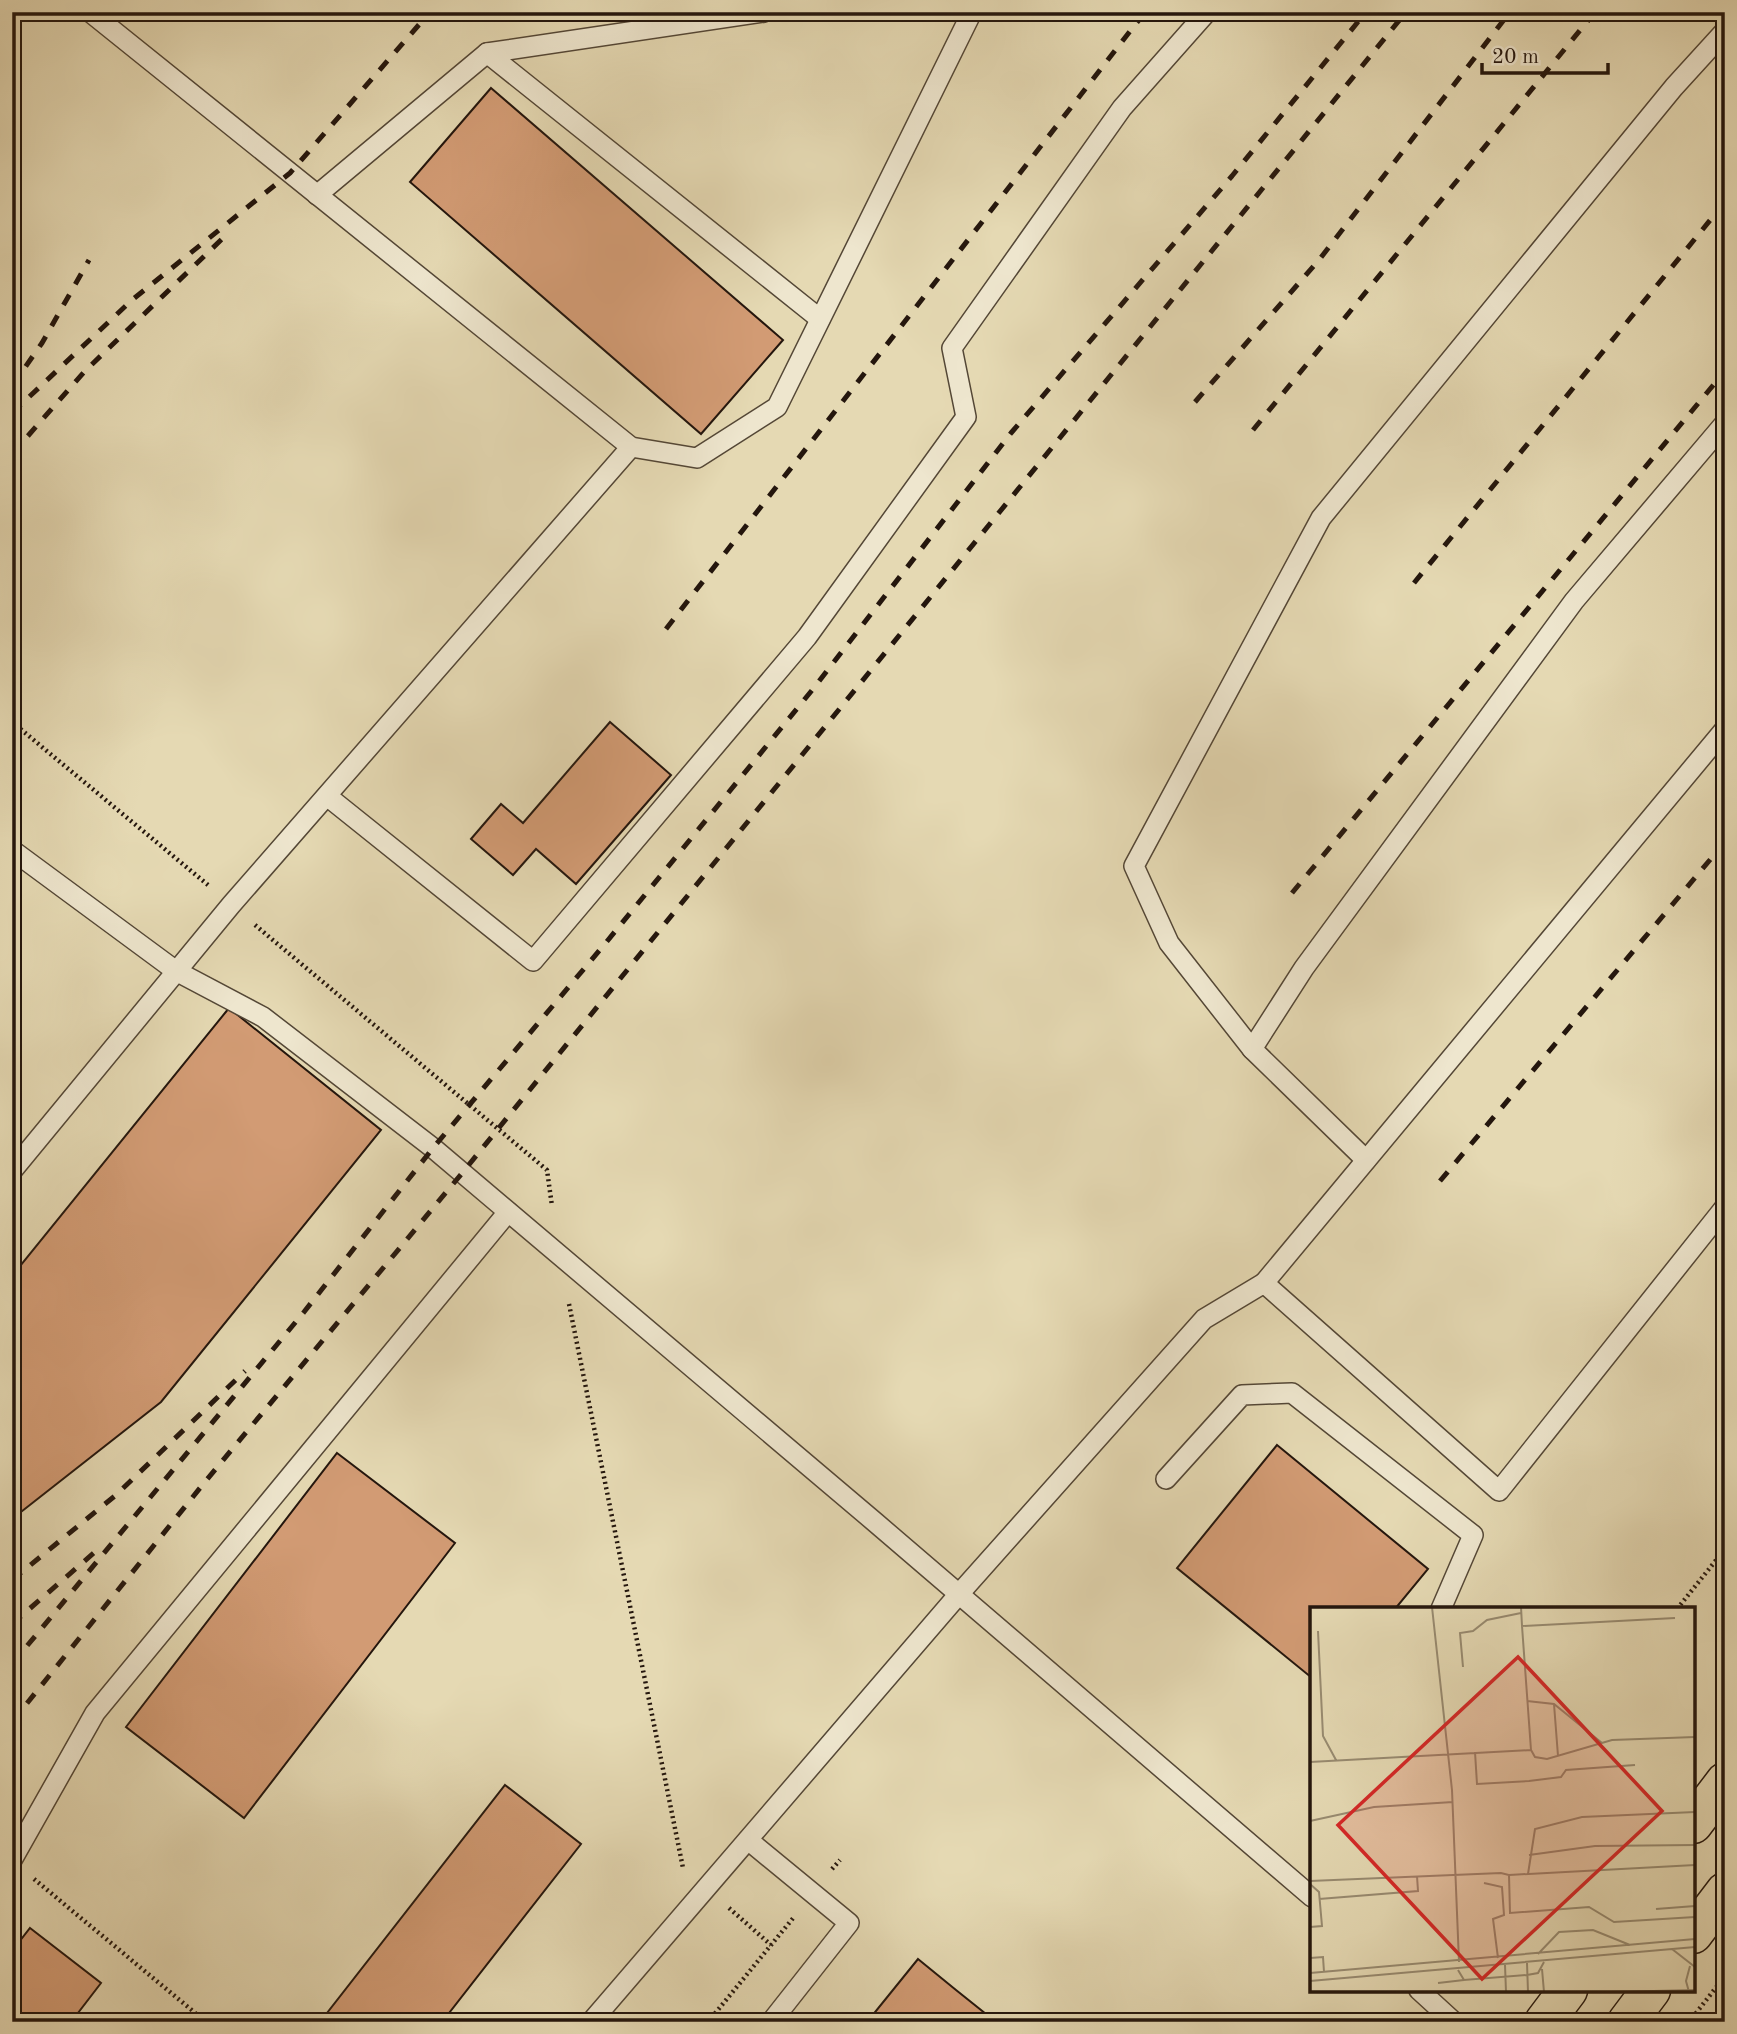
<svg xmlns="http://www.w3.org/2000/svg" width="1737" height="2034" font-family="'Old Standard TT',serif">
	<rect width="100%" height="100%" fill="#e5d9b3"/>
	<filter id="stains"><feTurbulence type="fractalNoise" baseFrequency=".00286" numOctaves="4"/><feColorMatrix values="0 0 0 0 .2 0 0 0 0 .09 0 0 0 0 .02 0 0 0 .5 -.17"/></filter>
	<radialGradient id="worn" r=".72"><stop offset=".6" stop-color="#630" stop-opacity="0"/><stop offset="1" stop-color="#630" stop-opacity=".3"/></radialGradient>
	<!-- building -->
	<g fill="#d29b74" stroke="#24160d" stroke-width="2">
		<path d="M491,88L783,340L701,434L410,182Z"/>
		<path d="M610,722L671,775L576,884L536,849L513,875L471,839L501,804L523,823Z"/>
		<path d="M229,1008L381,1130L161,1402L12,1519V1276Z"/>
		<path d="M1277,1445L1428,1569L1395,1609H1312V1678L1177,1568Z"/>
		<path d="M337,1453L455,1543L244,1818L126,1727Z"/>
		<path d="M505,1785L581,1844L442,2022H320Z"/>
		<path d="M30,1928L101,1983L71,2022H12V1951Z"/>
		<path d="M918,1959L956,1990L996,2022H867Z"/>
	</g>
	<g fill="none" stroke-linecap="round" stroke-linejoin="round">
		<!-- service casing -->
		<g stroke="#544736" stroke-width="22">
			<g id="service">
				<path d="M90,12L631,447L697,458L777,407L972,12"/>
				<path d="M487,53L820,319"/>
				<path d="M317,195L487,53L764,12"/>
				<path d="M327,796L533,961L807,637L966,417L952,348L1122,108L1207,12"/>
				<path d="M12,850L176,971L263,1017L433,1148L876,1523L1312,1897"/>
				<path d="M1252,1049L1304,968L1574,601L1725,423"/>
				<path d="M1366,1160L1252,1049L1169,943L1134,866L1321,518L1674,87L1725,31"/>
				<path d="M12,1171L231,905L631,447"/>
				<path d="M1264,1283L1725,729"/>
				<path d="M1166,1479L1242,1395L1292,1393L1473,1535L1441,1609"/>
				<path d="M748,1840L849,1923L771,2022"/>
				<path d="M12,1860L95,1713L508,1212"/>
				<path d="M1419,1990L1454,2022"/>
				<path d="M591,2022L959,1594L1204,1319L1264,1283L1499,1491L1725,1207"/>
			</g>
		</g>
		<!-- primary casing -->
		<g stroke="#24160d" stroke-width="41">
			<g id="primary">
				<path d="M1693,1824L1725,1782"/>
				<path d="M1693,1934L1725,1892"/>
				<path d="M1544,2022L1568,1990"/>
				<path d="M1627,2022L1651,1990"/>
			</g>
		</g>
		<!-- path -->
		<g stroke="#24160d" stroke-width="4.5" stroke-dasharray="2 3.5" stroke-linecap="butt">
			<path d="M12,722L208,885"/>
			<path d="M255,925L547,1170L552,1206"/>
			<path d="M569,1304L683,1868"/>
			<path d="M1677,1609L1725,1549"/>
			<path d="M832,1869L840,1860"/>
			<path d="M34,1879L206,2022"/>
			<path d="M729,1908L771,1945"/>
			<path d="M708,2022L794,1917"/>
			<path d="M1689,2022L1725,1976"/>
		</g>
		<!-- service -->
		<use href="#service" stroke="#eee6ce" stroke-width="19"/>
		<!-- primary -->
		<use href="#primary" stroke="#e5d9b3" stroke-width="38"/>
		<!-- rail -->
		<g stroke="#24160d" stroke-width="5" stroke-dasharray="12 12" stroke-linecap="butt">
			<path d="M12,386L42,343L89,260"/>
			<path d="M1195,402L1319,260L1510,12"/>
			<path d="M12,413L132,300L290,173L430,12"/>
			<path d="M1253,430L1595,12"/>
			<path d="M12,454L85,371L222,239"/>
			<path d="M1414,583L1725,202"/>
			<path d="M666,629L1145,12"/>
			<path d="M1292,893L1725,371"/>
			<path d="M1440,1181L1725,842"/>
			<path d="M12,1580L116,1495L245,1371"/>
			<path d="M12,1624L96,1551"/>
			<path d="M12,1664L304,1312L433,1148L604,945L813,689L1011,433L1232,176L1366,12"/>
			<path d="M12,1722L204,1483L463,1172L1406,12"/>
		</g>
	</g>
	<!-- overview -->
	<g transform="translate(1310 1607)">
		<rect width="385" height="385" fill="#e5d9b3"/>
		<path fill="none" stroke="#988b71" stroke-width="2" d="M122,0L142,183L149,355M211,0L212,19L365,11M212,19L221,143L225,150L237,152L302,133L385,130M8,24L13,129L26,153M153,60L150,26L163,24L177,13L211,6M217,94L244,97L292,136M244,97L248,149M165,145L167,177L219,174L251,170L256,163L325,158M0,155L221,143M0,214L64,200L143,195M219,248L285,239L385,238M218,267L225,222L272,210L385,205M199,268L385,258M0,274L191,266L199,268L200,306L279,300L304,315L385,310M174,276L192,280L194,308L183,312L188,351M0,277L9,285L12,319L0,320M9,292L108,284L107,269M346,302L385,299M362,342L385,360M228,347L249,325L283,323L320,338M0,351L13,350L14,365M217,356L218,385M195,358L196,385M232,362L234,385M148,363L154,373L217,368L228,366L234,355M0,366L385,332M0,374L385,340M128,376L154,373M302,385L385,383M379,385L376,374L380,359"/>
		<path fill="#d62828" fill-opacity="0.15" stroke="#d62828" stroke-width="3.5" d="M208,50L352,204L172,372L28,218Z"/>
		<rect width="385" height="385" fill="none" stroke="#24160d" stroke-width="3.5"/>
	</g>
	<!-- margin -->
	<rect width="1737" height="2034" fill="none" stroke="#e5d9b3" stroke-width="42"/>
	<rect x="14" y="14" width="1709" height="2006" fill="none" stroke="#24160d" stroke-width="3.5"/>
	<rect x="21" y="21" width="1695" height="1992" fill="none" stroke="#24160d" stroke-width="2"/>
	<!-- scale -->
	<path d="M1482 63v10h126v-10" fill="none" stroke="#24160d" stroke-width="3.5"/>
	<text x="1492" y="63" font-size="21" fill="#24160d" stroke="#eee6ce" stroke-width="5" paint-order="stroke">20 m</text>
	<rect width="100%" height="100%" filter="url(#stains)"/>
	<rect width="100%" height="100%" fill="url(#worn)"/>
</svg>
